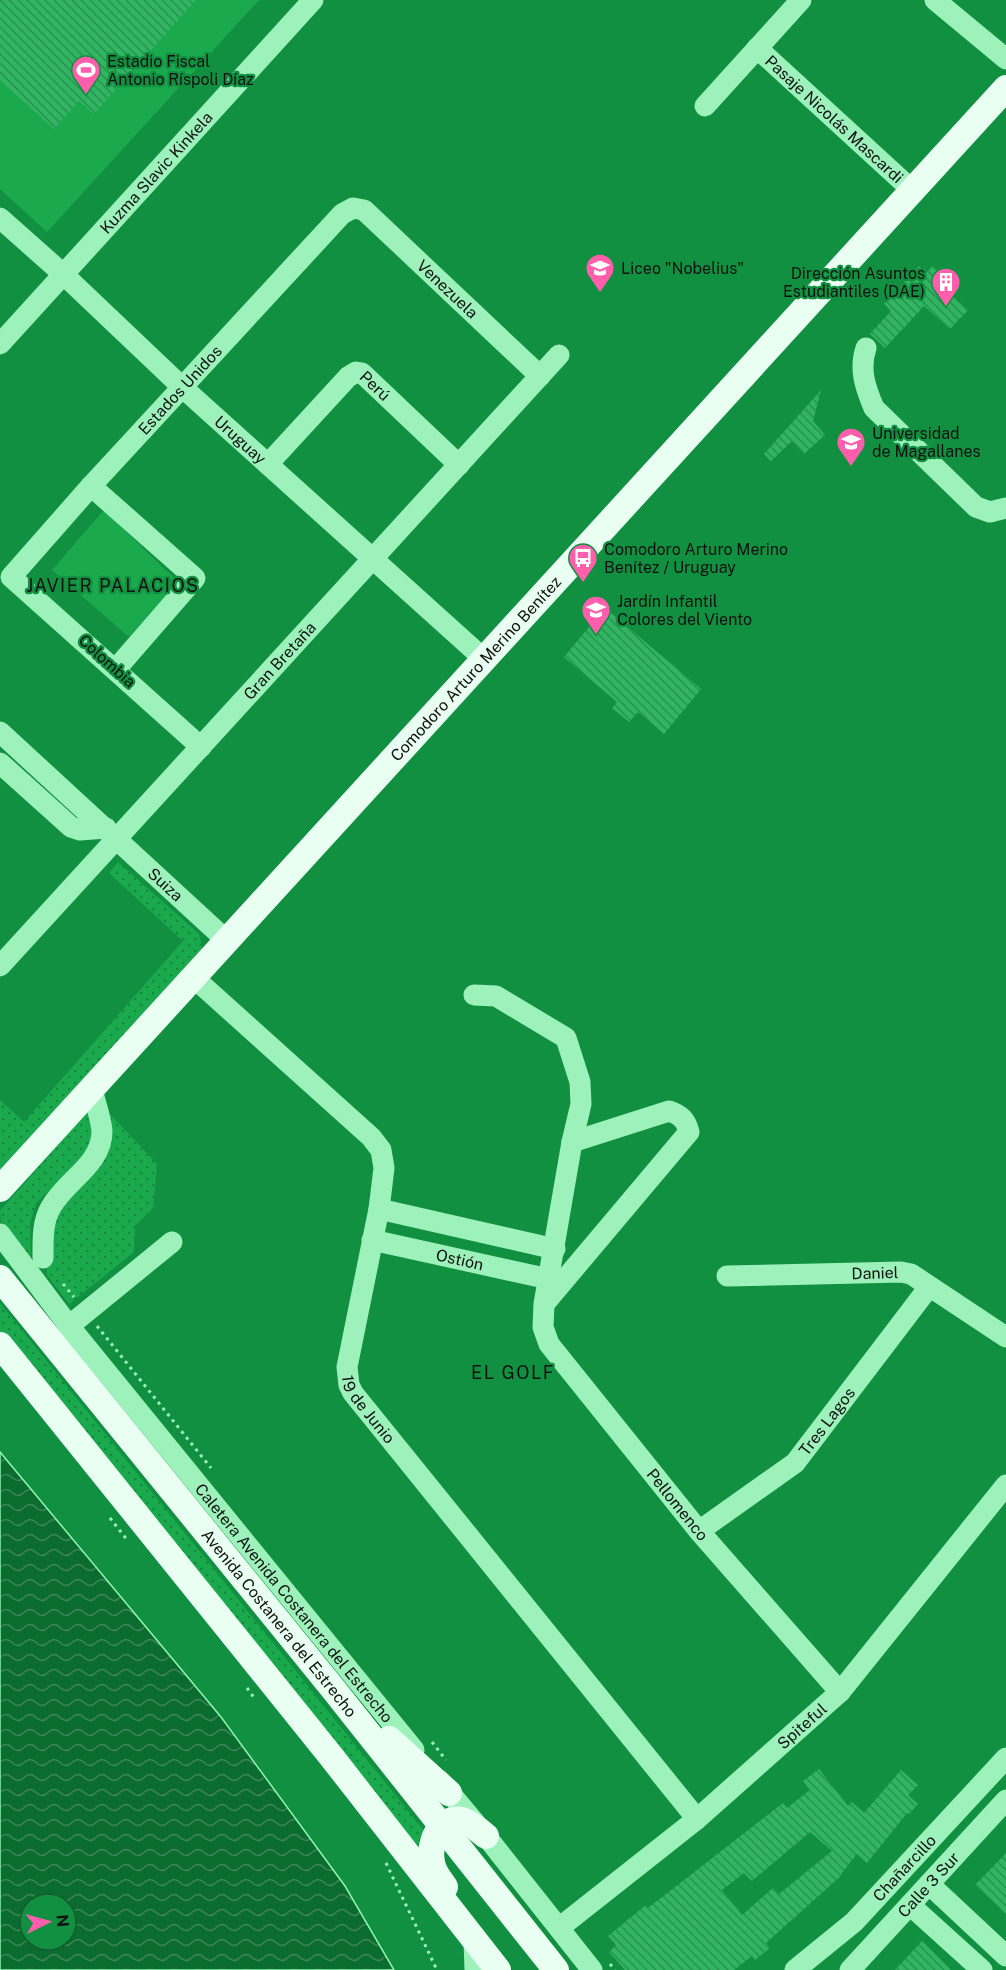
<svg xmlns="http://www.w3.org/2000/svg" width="1006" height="1970" font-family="'Public Sans',sans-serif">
	<defs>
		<pattern id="grass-dots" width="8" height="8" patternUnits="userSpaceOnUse" patternTransform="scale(1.5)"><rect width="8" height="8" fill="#1aaa4d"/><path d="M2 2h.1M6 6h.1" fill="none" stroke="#16893f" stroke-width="1.8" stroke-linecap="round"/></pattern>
		<pattern id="water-waves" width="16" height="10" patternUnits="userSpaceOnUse" patternTransform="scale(1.5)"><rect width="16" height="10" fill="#0b6c30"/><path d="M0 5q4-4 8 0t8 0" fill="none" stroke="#3f8359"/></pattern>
		<pattern id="building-back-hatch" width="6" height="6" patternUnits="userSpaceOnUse" patternTransform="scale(1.5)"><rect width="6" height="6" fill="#32b562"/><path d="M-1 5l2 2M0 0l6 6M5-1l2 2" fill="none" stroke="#29924f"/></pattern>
	</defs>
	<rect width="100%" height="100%" fill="#129041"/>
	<!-- grass -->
	<g fill="url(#grass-dots)">
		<path d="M118,862L199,934L203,951L0,1176V1100L24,1122L183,941L109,873Z"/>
		<path d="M88,1111L92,1133L87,1154L36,1203L30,1223L31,1259L1,1221L0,1211Z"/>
		<path d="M110,1114L157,1164L153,1208L135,1226L134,1252L69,1304L47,1275L46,1237L51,1214L97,1169Z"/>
		<path d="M0,1303L425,1832L419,1839L418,1857L0,1333Z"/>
	</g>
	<!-- green -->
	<g fill="#1aaa4d">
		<path d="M0,0H259L47,232L0,189Z"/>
		<path d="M104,510L178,582L129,637L52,570Z"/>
	</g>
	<!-- water -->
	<path fill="url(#water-waves)" stroke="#8ff5b2" stroke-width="1.5" fill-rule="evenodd" d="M0,1452L221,1717L345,1886L394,1970H0ZM30,1904H66V1940H30Z"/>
	<!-- building -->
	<g fill="url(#building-back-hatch)" fill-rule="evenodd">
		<path d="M0,0H196L94,114L79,101L54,129L0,80Z"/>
		<path d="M919,266L926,273L933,266L947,279L941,285L968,310L950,329L924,306L885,348L870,334L891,311L884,304Z"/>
		<path d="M821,390L813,421L825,435L804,454L792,441L771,461L764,454Z"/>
		<path d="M605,608L701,689L664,734L638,712L629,722L612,708L617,702L564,657Z"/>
		<path d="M819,1769L848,1806L852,1802L864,1813L901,1770L918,1785L908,1795L918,1804L909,1814L907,1813L867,1863L857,1854L841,1874L842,1875L766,1943L770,1948L755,1960L752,1956L734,1970H625L609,1952L616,1945L608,1936L646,1905L648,1908L783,1803L787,1808L810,1790L803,1781ZM810,1832L832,1851L779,1894L773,1888L742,1915L722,1890L744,1873L752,1881Z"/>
		<path d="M1006,1853V1914L975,1885Z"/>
		<path d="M922,1941L951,1970H895Z"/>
	</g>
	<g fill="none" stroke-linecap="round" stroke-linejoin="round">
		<!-- path -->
		<g stroke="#9df2bb" stroke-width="3" stroke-dasharray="3 4.5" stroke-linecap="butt">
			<path d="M63,1284L74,1297"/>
			<path d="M97,1326L211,1468"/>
			<path d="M110,1518L128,1541"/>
			<path d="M247,1688L255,1699"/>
			<path d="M432,1742L446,1760"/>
			<path d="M386,1863L437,1970"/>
			<path d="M610,1964L615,1970"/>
		</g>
		<!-- minor -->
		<g stroke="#9df2bb" stroke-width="21">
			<path d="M935,0L1006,59"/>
			<path id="s1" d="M757,48L912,190"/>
			<path d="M705,106L801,0"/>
			<path id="s2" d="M0,218L63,274L182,387L484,659"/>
			<path id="s3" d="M0,344L313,0"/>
			<path d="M866,348C859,369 865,387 874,408L976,507L990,512L1006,508"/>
			<path id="s4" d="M268,464L348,377L356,372L362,373L459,465"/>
			<path d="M91,486L195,578L116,669"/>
			<path id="s5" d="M0,732L226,940"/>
			<path id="s6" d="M201,747L11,577L91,486L342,214L353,208L364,210L540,376"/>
			<path d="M0,763L71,827L80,830L106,828"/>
			<path id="s7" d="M0,966L559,355"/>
			<path id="s8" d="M193,977L371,1137L381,1150L384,1168L379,1209L347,1367L349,1385L353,1393L697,1819"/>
			<path id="s9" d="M474,995L496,996L566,1038L580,1082L581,1104L572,1142L544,1304L543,1327L549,1344L699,1531L840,1692"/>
			<path d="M379,1209L555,1249"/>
			<path id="s10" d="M0,1234L69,1326L414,1750"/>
			<path id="s11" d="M372,1240L549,1279"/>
			<path d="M43,1258C43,1241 42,1222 51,1207C66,1180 102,1165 102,1131C101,1118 95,1102 92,1089"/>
			<path id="s12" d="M727,1276L901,1272L911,1274L1006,1337"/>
			<path d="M545,1303L689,1132C686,1120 681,1115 669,1111L572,1142"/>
			<path d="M69,1326L172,1242"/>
			<path id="s13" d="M699,1531L795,1463L929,1287"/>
			<path d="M440,1781L486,1836L592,1970"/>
			<path d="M929,1884L1006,1956"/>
			<path d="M910,1905L982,1970"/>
			<path id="s14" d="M559,1928L697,1819L840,1692L1006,1485"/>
			<path d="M474,1940L475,1970"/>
			<path id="s15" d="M795,1970L854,1922L1006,1758"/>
			<path id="s16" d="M850,1970L1006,1800"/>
		</g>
		<!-- major -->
		<g stroke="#e8fff2" stroke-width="26">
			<path id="s17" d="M0,1189L1006,88"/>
			<path id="s18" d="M0,1278L334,1690L556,1970"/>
			<path d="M0,1345L330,1755L498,1970"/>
			<path d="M389,1739L449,1793"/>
			<path d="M445,1887C440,1879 433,1872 432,1862C428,1845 439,1815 462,1820C471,1822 479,1831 486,1836"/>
		</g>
	</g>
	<!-- icons -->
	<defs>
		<g id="stadium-pin" transform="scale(1.5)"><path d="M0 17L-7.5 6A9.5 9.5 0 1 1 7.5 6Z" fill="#ff5eac" stroke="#129041"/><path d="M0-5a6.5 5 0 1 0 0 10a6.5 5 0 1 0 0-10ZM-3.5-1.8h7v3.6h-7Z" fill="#fff"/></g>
		<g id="school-pin" transform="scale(1.5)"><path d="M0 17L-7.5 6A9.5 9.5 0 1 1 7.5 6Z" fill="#ff5eac" stroke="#129041"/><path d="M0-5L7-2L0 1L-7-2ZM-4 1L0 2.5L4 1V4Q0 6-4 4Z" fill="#fff"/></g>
		<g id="building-pin" transform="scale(1.5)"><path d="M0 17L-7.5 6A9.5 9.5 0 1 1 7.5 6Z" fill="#ff5eac" stroke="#129041"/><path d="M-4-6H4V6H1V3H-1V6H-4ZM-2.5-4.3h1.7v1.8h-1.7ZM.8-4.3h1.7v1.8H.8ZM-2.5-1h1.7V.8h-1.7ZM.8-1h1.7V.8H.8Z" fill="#fff"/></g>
		<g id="university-pin" transform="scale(1.5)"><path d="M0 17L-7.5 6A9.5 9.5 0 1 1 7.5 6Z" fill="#ff5eac" stroke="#129041"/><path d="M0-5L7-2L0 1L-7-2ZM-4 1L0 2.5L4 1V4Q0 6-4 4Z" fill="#fff"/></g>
		<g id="bus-pin" transform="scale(1.5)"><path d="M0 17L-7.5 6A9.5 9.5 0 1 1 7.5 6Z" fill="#ff5eac" stroke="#129041"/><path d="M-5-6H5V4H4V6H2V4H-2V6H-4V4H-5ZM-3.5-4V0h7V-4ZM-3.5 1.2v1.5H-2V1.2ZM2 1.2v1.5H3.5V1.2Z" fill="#fff"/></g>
	</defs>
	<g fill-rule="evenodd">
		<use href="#stadium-pin" x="86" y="70"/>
		<use href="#school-pin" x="600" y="268"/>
		<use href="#building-pin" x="946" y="282"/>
		<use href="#university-pin" x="851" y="442"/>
		<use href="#bus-pin" x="583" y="558"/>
		<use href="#school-pin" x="596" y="610"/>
	</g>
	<g text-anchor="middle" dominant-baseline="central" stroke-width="4.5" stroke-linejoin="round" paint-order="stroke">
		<!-- poi labels -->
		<g font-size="16" fill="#111" stroke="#129041" text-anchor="start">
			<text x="107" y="61">Estadio Fiscal<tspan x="107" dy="18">Antonio Ríspoli Díaz</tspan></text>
			<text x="621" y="268">Liceo "Nobelius"</text>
			<text x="925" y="273" text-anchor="end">Dirección Asuntos<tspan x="925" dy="18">Estudiantiles (DAE)</tspan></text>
			<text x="872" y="433">Universidad<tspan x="872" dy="18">de Magallanes</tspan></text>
			<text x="604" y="549">Comodoro Arturo Merino<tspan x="604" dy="18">Benítez / Uruguay</tspan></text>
			<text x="617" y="601">Jardín Infantil<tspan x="617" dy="18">Colores del Viento</tspan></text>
		</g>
		<!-- street labels -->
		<g font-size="16" fill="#111" stroke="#129041">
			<text stroke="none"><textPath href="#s1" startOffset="105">Pasaje Nicolás Mascardi</textPath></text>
			<text stroke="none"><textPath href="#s3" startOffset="232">Kuzma Slavic Kinkela</textPath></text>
			<text stroke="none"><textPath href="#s6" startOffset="885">Venezuela</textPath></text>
			<text stroke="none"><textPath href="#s4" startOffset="152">Perú</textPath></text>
			<text stroke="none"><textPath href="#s6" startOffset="507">Estados Unidos</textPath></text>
			<text stroke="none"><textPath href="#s2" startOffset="327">Uruguay</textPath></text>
			<text transform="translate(107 661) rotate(42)">Colombia</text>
			<text stroke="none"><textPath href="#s7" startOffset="414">Gran Bretaña</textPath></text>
			<text stroke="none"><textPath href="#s17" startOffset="705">Comodoro Arturo Merino Benítez</textPath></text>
			<text stroke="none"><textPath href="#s5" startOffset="225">Suiza</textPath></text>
			<text stroke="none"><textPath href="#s11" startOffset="90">Ostión</textPath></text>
			<text stroke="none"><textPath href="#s12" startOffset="148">Daniel</textPath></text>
			<text stroke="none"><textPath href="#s8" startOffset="525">19 de Junio</textPath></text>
			<text stroke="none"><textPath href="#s13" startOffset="170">Tres Lagos</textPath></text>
			<text stroke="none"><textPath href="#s9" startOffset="622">Pellomenco</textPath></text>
			<text stroke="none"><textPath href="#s10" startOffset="472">Caletera Avenida Costanera del Estrecho</textPath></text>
			<text stroke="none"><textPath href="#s18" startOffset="444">Avenida Costanera del Estrecho</textPath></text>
			<text stroke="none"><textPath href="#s14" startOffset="316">Spiteful</textPath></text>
			<text stroke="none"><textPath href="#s15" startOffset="150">Chañarcillo</textPath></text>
			<text stroke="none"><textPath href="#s16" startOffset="116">Calle 3 Sur</textPath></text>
		</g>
		<!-- neighbourhood labels -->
		<g font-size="18" letter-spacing="1.5" fill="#111" stroke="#129041">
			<text x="113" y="585">JAVIER PALACIOS</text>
			<text x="513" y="1372">EL GOLF</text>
		</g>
	</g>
	<!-- north arrow -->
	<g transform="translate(48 1922) rotate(85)"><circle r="28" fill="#129041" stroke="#125d2e" stroke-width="1.5"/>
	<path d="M0-4.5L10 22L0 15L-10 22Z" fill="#ff5eac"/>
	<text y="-9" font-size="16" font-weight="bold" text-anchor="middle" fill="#111111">N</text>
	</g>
</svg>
